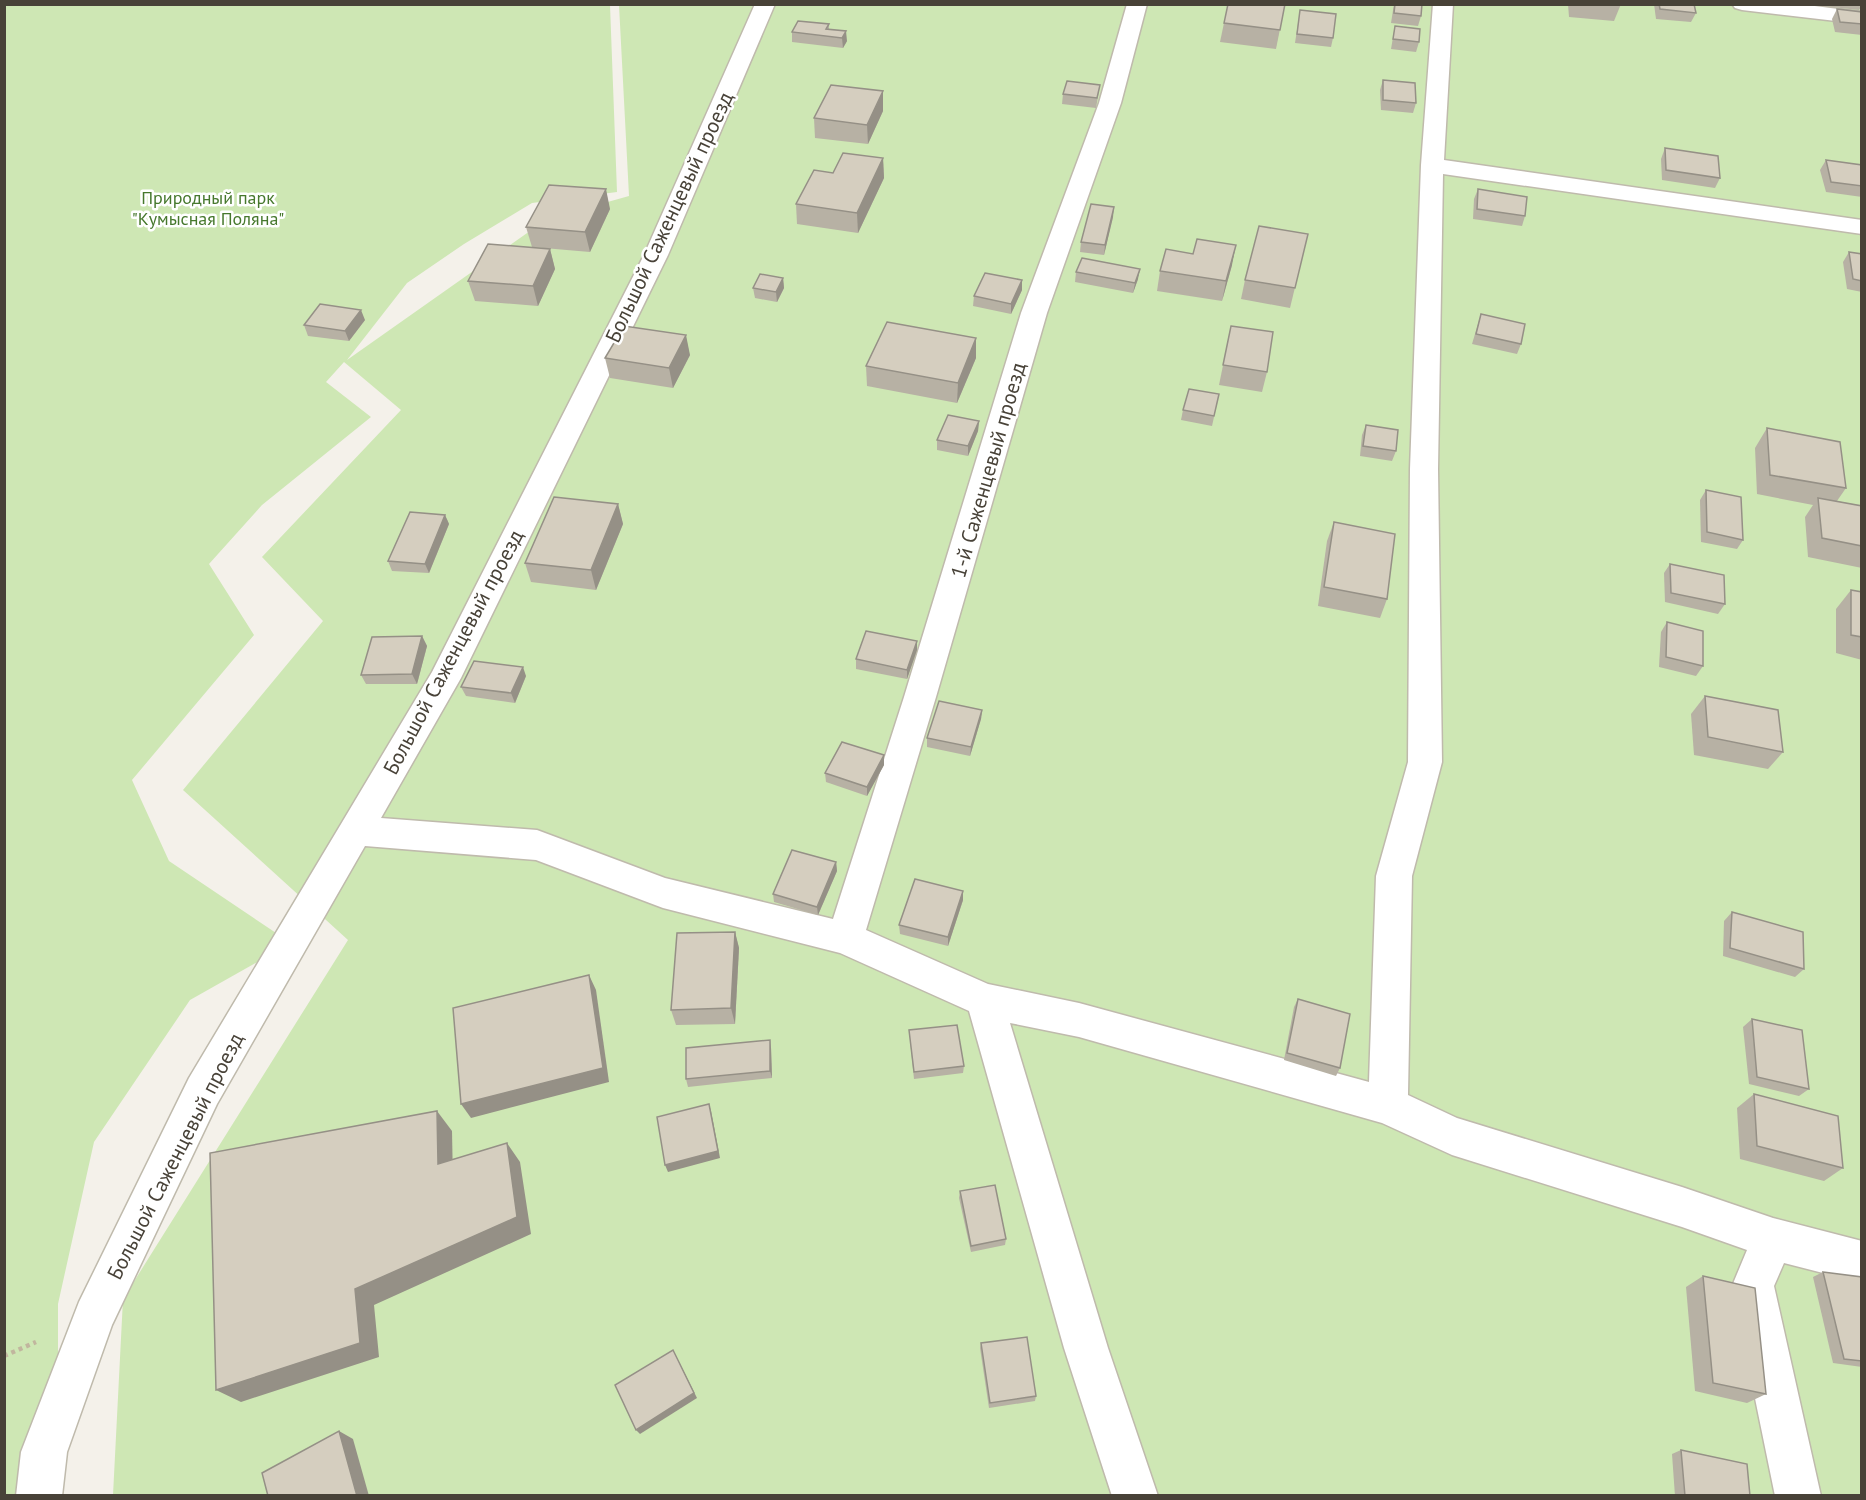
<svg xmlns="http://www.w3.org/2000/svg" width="1866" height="1500" font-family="'PT Sans',sans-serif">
	<rect width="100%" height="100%" fill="#f4f1ea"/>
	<!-- green -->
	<path fill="#cee7b4" d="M5,5H610L617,192L532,203L464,244L407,283L347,360L547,219L629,196L619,5H1861V1495H113L123,1299L348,940L183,790L323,621L262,557L401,410L344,362L326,382L371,417L262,505L209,564L254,635L132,780L169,861L291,943L190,1000L94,1142L58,1304V1495L5,1496Z"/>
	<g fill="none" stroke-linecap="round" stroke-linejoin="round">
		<!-- minor casing -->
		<g stroke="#bfbaac" stroke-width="3">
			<g id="minor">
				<path d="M755,4H775L668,255L461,678L381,818L537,830L665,878L833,919L904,697L1021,313L1099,103L1127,4H1147L1121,103L1047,313L936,697L866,930L988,984L1079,1003L1369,1082L1376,876L1408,762L1410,469L1421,165L1433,4H1453L1444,160L1862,220V234L1443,174L1438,469L1442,762L1412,876L1408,1095L1457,1118L1682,1187L1773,1218L1862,1241V1283L1784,1263L1774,1286L1821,1496H1775L1732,1286L1747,1250L1682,1227L1452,1155L1382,1123L1079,1037L1010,1023L1108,1348L1158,1496H1112L1064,1348L969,1011L840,953L663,908L536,860L365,846L217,1104L112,1325L67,1452L62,1496H16L21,1452L79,1302L189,1078L432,672L644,255Z"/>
				<path d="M1732,4H1799L1862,12V24L1742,10L1735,8Z"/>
			</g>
		</g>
		<!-- path -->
		<path stroke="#c1b69e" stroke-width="4.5" stroke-dasharray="4 4" stroke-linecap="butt" d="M4,1356L36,1342"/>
		<!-- minor -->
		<use href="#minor" fill="#fff" fill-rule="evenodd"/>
	</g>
	<!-- wall -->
	<g fill="#b7b1a4">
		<path d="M1285,4L1276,49L1220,42L1224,23Z"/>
		<path d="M1394,4H1422L1421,16L1418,26L1391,23Z"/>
		<path d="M1568,4H1621L1614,21L1569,17Z"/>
		<path d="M1654,4H1694L1696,13L1691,22L1656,19Z"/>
		<path d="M1823,4H1862V6L1859,10L1824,6Z"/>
		<path d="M1837,9L1862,12V35L1835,32L1832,19Z"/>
		<path d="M1300,10L1333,38L1331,47L1295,43Z"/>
		<path d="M829,24V29L847,41L843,48L792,42V32Z"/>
		<path d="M1395,26L1419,42L1416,52L1391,49Z"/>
		<path d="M1383,80L1416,103L1413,113L1381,110L1380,90Z"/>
		<path d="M1100,85L1096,108L1062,104L1063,94Z"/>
		<path d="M883,111L868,144L815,138L814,118Z"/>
		<path d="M1665,148L1720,178L1715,188L1662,180L1661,159Z"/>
		<path d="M883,158L884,178L858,233L797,224L796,204L833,173Z"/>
		<path d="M1826,160L1862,165V197L1826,192L1820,170Z"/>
		<path d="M1478,189L1525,216L1522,226L1473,219L1474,199Z"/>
		<path d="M610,209L590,252L532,247L526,227Z"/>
		<path d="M1113,217L1104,255L1080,252L1081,242Z"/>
		<path d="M1308,234L1290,308L1241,299L1245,280Z"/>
		<path d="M550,249L555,269L538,306L475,301L468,281Z"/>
		<path d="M1849,252L1862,254V292L1847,289L1843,262Z"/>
		<path d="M1193,254L1232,265L1222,301L1157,291L1160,271Z"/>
		<path d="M1076,272L1138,279L1133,293L1075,282Z"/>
		<path d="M783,278L784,288L777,302L755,298L753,288Z"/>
		<path d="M1022,280V290L1011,314L973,306L974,296Z"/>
		<path d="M1481,314L1521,344L1517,354L1472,344Z"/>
		<path d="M365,320L349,341L308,336L304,325Z"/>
		<path d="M1231,326L1267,372L1262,392L1219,385Z"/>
		<path d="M976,338V358L957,403L867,386L866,366Z"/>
		<path d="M690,355L673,388L610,378L605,358Z"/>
		<path d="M1219,394L1212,426L1181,420L1183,410Z"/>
		<path d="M979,421L978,431L968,456L937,450V440Z"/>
		<path d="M1366,425L1396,451L1392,461L1360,456L1362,435Z"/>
		<path d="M1767,428L1846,488L1837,501L1862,506V568L1808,557L1805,517L1813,505L1757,494L1755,448Z"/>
		<path d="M1706,490L1743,540L1737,549L1701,542L1700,500Z"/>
		<path d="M618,504L623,524L596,590L531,582L525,563Z"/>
		<path d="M445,515L449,524L429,573L392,571L388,561Z"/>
		<path d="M1334,522L1387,599L1380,618L1318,606L1327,541Z"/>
		<path d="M1670,564L1725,604L1718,614L1665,602L1664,573Z"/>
		<path d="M1851,590L1862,592V660L1836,653V609Z"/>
		<path d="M1667,622L1703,666L1696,676L1659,667L1661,632Z"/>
		<path d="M422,636L427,646L417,684H366L361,675Z"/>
		<path d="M917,641V650L907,679L856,669V659Z"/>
		<path d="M526,676L515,703L466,696L461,687Z"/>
		<path d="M1705,696L1783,752L1768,769L1694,755L1691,714Z"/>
		<path d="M982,710L981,719L970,756L927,747V738Z"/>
		<path d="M884,755V765L867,796L826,782L825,773Z"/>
		<path d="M836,862L837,871L818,915L774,902L773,894Z"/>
		<path d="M963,900L948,946L900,934L899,925Z"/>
		<path d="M1732,912L1804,969L1795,977L1723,956L1724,921Z"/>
		<path d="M735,932L739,948L735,1024L676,1025L671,1010Z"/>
		<path d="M1298,999L1340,1068L1336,1076L1284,1060L1294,1007Z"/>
		<path d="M1752,1019L1809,1089L1799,1096L1749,1084L1743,1027Z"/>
		<path d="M909,1030L964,1066L963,1073L914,1079Z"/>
		<path d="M771,1048L772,1078L688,1087L686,1079Z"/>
		<path d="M1754,1094L1843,1168L1824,1181L1740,1159L1737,1108Z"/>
		<path d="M960,1191L1006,1239L1005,1245L971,1252L959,1198Z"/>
		<path d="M1823,1272L1862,1277V1367L1833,1363L1813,1277Z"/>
		<path d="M1703,1276L1766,1394L1747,1403L1695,1391L1686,1287Z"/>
		<path d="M981,1343L1036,1396L1035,1401L989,1408L980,1348Z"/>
		<path d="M1681,1450L1750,1496H1675L1672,1454Z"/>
	</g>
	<!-- shaded-wall -->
	<g fill="#959086">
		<path d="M846,31L847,41L843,48L842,38Z"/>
		<path d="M883,91V111L868,144L867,125Z"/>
		<path d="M883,158L884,178L858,233L857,213Z"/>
		<path d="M606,189L610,209L590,252L585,232Z"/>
		<path d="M1114,207L1113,217L1104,255L1105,245Z"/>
		<path d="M1236,245L1232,265L1222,301L1226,281Z"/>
		<path d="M550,249L555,269L538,306L533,286Z"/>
		<path d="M1140,269L1138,279L1133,293L1135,283Z"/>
		<path d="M783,278L784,288L777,302L776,292Z"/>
		<path d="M1022,280V290L1011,314V304Z"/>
		<path d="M361,310L365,320L349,341L345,331Z"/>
		<path d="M686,335L690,355L673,388L669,368Z"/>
		<path d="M976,338V358L957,403L958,383Z"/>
		<path d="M979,421L978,431L968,456V446Z"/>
		<path d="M618,504L623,524L596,590L591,570Z"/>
		<path d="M445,515L449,524L429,573L425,564Z"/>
		<path d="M422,636L427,646L417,684L412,674Z"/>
		<path d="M917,641V650L907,679V670Z"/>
		<path d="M523,667L526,676L515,703L511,693Z"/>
		<path d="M982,710L981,719L970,756L971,747Z"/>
		<path d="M884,755V765L867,796V787Z"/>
		<path d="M836,862L837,871L818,915L817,907Z"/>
		<path d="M963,891V900L948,946V937Z"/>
		<path d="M735,932L739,948L735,1024L731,1008Z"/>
		<path d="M589,975L596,990L609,1082L471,1118L461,1104Z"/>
		<path d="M770,1040L771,1048L772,1078L770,1071Z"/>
		<path d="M709,1104L711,1111L720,1158L668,1172L665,1165Z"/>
		<path d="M437,1111L452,1131L453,1183L438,1164Z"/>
		<path d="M507,1143L520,1162L531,1234L374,1305L379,1357L241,1402L216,1390L355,1289Z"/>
		<path d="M673,1350L697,1398L640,1434L636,1430Z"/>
		<path d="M339,1431L353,1439L369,1496H357Z"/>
	</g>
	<!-- building -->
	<g fill="#d5cebf" stroke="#959086" stroke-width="1.5">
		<path d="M1228,4H1285L1280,30L1224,23Z"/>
		<path d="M1395,4H1422L1421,16L1394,13Z"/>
		<path d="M1659,4H1694L1696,13L1660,9Z"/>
		<path d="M1837,9L1862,12V24L1840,22Z"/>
		<path d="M1300,10L1336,14L1333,38L1297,34Z"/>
		<path d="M798,21L829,24L826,29L846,31L842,38L792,32Z"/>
		<path d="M1395,26L1420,29L1419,42L1393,39Z"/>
		<path d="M1383,80L1415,83L1416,103L1383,100Z"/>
		<path d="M1067,81L1100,85L1097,98L1063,94Z"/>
		<path d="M831,85L883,91L867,125L814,118Z"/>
		<path d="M1665,148L1718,156L1720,178L1666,170Z"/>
		<path d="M843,153L883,158L857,213L796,204L814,170L833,173Z"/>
		<path d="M1826,160L1862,165V186L1831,182Z"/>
		<path d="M549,185L606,189L585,232L526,227Z"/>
		<path d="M1478,189L1527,197L1525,216L1477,209Z"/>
		<path d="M1091,204L1114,207L1105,245L1081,242Z"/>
		<path d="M1259,226L1308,234L1295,288L1245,280Z"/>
		<path d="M1197,239L1236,245L1226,281L1160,271L1166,249L1193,254Z"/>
		<path d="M488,244L550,249L533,286L468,281Z"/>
		<path d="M1849,252L1862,254V281L1853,279Z"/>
		<path d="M1082,258L1140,269L1135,283L1076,272Z"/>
		<path d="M985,273L1022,280L1011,304L974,296Z"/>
		<path d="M760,274L783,278L776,292L753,288Z"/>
		<path d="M320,304L361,310L345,331L304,325Z"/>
		<path d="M1481,314L1525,324L1521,344L1476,334Z"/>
		<path d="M887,322L976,338L958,383L866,366Z"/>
		<path d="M624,326L686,335L669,368L605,358Z"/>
		<path d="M1231,326L1273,332L1267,372L1223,365Z"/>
		<path d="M1189,389L1219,394L1214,416L1183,410Z"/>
		<path d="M948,415L979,421L968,446L937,440Z"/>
		<path d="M1366,425L1398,430L1396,451L1363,446Z"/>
		<path d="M1767,428L1840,442L1846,488L1770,475Z"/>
		<path d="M1706,490L1741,497L1743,540L1707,532Z"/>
		<path d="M554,497L618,504L591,570L525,563Z"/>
		<path d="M1818,498L1862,506V546L1822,538Z"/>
		<path d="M410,512L445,515L425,564L388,561Z"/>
		<path d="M1334,522L1395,534L1387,599L1324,587Z"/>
		<path d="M1670,564L1724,575L1725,604L1671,593Z"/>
		<path d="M1851,590L1862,592V637L1851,635Z"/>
		<path d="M1667,622L1703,631V666L1666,657Z"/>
		<path d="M866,631L917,641L907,670L856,659Z"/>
		<path d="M422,636L412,674L361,675L372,637Z"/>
		<path d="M474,661L523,667L511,693L461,687Z"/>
		<path d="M1705,696L1778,710L1783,752L1708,737Z"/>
		<path d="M939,701L982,710L971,747L927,738Z"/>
		<path d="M842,742L884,755L867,787L825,773Z"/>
		<path d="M792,850L836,862L817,907L773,894Z"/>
		<path d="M915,879L963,891L948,937L899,925Z"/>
		<path d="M1732,912L1803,932L1804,969L1730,948Z"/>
		<path d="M735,932L731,1008L671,1010L677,933Z"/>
		<path d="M589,975L603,1068L461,1104L453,1008Z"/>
		<path d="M1298,999L1350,1014L1340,1068L1287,1053Z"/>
		<path d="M1752,1019L1802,1030L1809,1089L1757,1077Z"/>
		<path d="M957,1025L964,1066L914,1072L909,1030Z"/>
		<path d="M770,1040V1071L686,1079V1048Z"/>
		<path d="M1754,1094L1838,1116L1843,1168L1757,1146Z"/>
		<path d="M709,1104L718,1151L665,1165L657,1117Z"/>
		<path d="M437,1111L438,1164L507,1143L517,1217L355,1289L360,1343L216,1390L210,1153Z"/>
		<path d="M995,1185L1006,1239L971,1246L960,1191Z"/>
		<path d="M1823,1272L1862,1277V1361L1844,1359Z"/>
		<path d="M1703,1276L1755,1288L1766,1394L1713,1383Z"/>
		<path d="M1027,1337L1036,1396L990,1403L981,1343Z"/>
		<path d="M673,1350L694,1393L636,1430L615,1385Z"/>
		<path d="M339,1431L357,1496H268L262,1473Z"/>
		<path d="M1681,1450L1747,1464L1750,1496H1685Z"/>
	</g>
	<g text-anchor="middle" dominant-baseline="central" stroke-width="5" stroke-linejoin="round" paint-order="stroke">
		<!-- far-park labels -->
		<g font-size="18" fill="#46782d" stroke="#fff">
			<text x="208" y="197">Природный парк<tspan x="208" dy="21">"Кумысная Поляна"</tspan></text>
		</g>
		<!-- street labels -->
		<g font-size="21" fill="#484238" stroke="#fff">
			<text transform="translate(669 217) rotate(-65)">Большой Саженцевый проезд</text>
			<text transform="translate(988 470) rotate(-74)">1-й Саженцевый проезд</text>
			<text transform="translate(453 652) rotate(-62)">Большой Саженцевый проезд</text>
			<text transform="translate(175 1156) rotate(-63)">Большой Саженцевый проезд</text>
		</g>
	</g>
	<!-- border -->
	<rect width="1866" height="1500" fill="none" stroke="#484238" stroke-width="12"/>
</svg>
